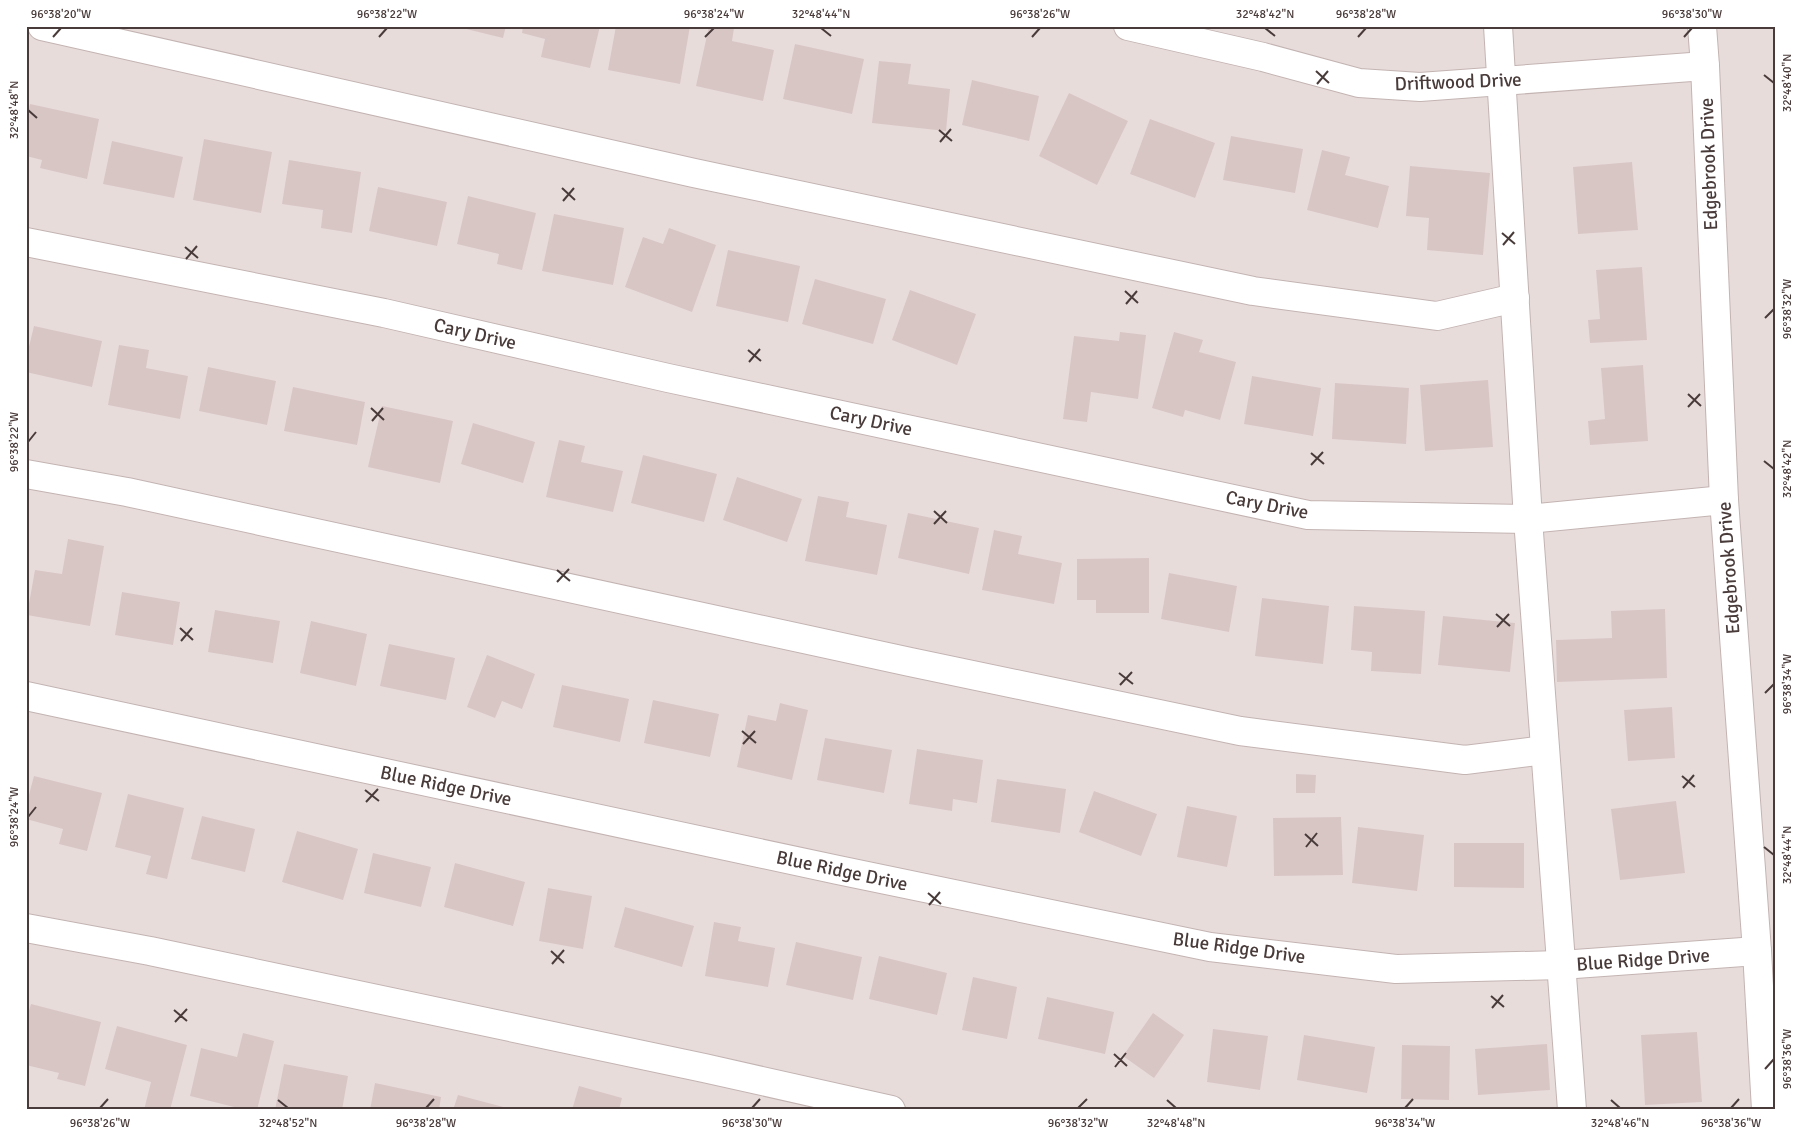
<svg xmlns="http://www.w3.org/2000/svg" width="1801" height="1136" font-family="Signika,sans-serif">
	<rect width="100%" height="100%" fill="#f5edec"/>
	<!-- residential -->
	<rect fill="#e8dcdb" x="26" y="26" width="1749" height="1084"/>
	<!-- building -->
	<g fill="#d8c6c5">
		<path d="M454,26H506L503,38Z"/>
		<path d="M523,26H600L590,68L541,57L545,39L522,33Z"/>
		<path d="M616,26H690L680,84L608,70Z"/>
		<path d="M709,26H726L734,28L732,41L774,50L763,101L696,86Z"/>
		<path d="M795,44L864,59L852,114L783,99Z"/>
		<path d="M879,61L911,64L908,84L950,89L946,131L872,123Z"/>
		<path d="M972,80L1039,96L1029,141L962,125Z"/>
		<path d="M1069,93L1128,121L1097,185L1039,156Z"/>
		<path d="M30,104L99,119L87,179L40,168L42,160L26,156V123Z"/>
		<path d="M1150,119L1215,143L1195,198L1130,174Z"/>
		<path d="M1231,136L1303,149L1295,193L1223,180Z"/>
		<path d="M204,139L272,152L261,213L193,200Z"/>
		<path d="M112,141L183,157L174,198L103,184Z"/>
		<path d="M1322,150L1350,157L1345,175L1389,186L1378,228L1307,210Z"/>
		<path d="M289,160L361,172L352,233L321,228L323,210L282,204Z"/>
		<path d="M1632,162L1638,230L1578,234L1573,167Z"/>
		<path d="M1410,166L1490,173L1483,255L1427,250L1429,218L1406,216Z"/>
		<path d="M378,187L447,202L437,246L369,231Z"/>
		<path d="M468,196L536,213L522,270L497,264L499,254L457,244Z"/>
		<path d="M554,214L624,228L613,285L542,271Z"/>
		<path d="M669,228L716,245L692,312L625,287L643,237L663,244Z"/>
		<path d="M728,250L800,266L788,322L716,306Z"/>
		<path d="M1642,267L1647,340L1590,343L1588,320L1600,319L1596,270Z"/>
		<path d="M815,279L886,299L873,344L802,324Z"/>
		<path d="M910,290L976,314L957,365L892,340Z"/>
		<path d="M34,326L102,341L92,387L26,372V359Z"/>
		<path d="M1120,332L1146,335L1138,399L1091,392L1087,422L1063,419L1074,336L1119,341Z"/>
		<path d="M1174,332L1203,340L1199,352L1236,362L1220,420L1185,410L1183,417L1152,408Z"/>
		<path d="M119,345L149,350L146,368L188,376L180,419L108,405Z"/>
		<path d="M1643,365L1648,441L1590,445L1588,421L1605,419L1601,368Z"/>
		<path d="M208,367L276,381L267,425L199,411Z"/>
		<path d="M1252,376L1321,388L1313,436L1244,424Z"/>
		<path d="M1488,380L1493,447L1425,451L1420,385Z"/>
		<path d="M1335,383L1409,388L1406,444L1332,439Z"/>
		<path d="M293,387L365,402L357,445L284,431Z"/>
		<path d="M382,406L453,421L440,483L368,467Z"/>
		<path d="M473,423L535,442L523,483L461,464Z"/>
		<path d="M559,440L585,446L581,462L623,471L613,512L546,497Z"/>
		<path d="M643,455L717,474L704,522L631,503Z"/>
		<path d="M737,477L802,499L787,542L723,520Z"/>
		<path d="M818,496L849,502L846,517L887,525L877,575L805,561Z"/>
		<path d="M908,513L979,528L969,574L898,558Z"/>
		<path d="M994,530L1022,536L1018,554L1062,563L1054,604L982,590Z"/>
		<path d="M68,539L104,546L90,626L27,615L35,570L62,574Z"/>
		<path d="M1149,558V613H1096V600H1077V559Z"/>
		<path d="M1169,573L1237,586L1229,632L1161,619Z"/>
		<path d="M122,592L180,602L173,645L115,635Z"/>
		<path d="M1262,598L1329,606L1323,664L1255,656Z"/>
		<path d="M1354,606L1425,611L1421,674L1371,671L1372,652L1351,650Z"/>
		<path d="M1665,609L1667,678L1557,682L1556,640L1612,638L1611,611Z"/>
		<path d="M215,610L280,621L273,663L208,652Z"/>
		<path d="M1443,616L1515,623L1510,672L1438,665Z"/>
		<path d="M311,621L367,634L356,686L300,673Z"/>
		<path d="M389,644L455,658L446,700L380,686Z"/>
		<path d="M487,655L535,674L522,709L502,701L495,718L467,707Z"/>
		<path d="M562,685L629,699L620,742L553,727Z"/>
		<path d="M653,700L719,714L710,757L644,743Z"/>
		<path d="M780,703L808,710L792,780L737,767L748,715L776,721Z"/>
		<path d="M1672,707L1675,758L1628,761L1624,710Z"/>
		<path d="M825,738L892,750L884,793L817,780Z"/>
		<path d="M917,749L983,760L977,803L953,799L952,811L909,804Z"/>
		<path d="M1296,774L1316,775L1315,793H1296Z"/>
		<path d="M34,776L102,793L87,851L59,844L63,829L26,819V806Z"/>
		<path d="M997,779L1066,789L1060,833L991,822Z"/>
		<path d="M1094,791L1157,814L1141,856L1079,832Z"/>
		<path d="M128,794L184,808L167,879L146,874L151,856L115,847Z"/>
		<path d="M1676,801L1685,873L1620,880L1611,809Z"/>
		<path d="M1187,806L1237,816L1227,867L1177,857Z"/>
		<path d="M202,816L255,829L245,872L191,859Z"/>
		<path d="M1341,817L1343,875L1274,876L1273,818Z"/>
		<path d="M1358,827L1424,835L1417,891L1352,883Z"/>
		<path d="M297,831L358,849L343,900L282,882Z"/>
		<path d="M1454,843H1524V888L1454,887Z"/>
		<path d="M373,853L431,867L421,907L364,893Z"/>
		<path d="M455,863L525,882L513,926L444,907Z"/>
		<path d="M548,888L592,896L583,949L539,941Z"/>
		<path d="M625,907L694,926L682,967L614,947Z"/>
		<path d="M714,922L741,927L738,941L775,948L768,987L705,976Z"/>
		<path d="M796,942L862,957L853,1000L786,985Z"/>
		<path d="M879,956L947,973L937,1015L869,999Z"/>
		<path d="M973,977L1017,987L1007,1039L962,1030Z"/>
		<path d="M1047,997L1114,1012L1105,1054L1038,1039Z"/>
		<path d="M31,1004L101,1022L85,1086L57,1079L59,1073L26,1065V1021Z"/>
		<path d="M1153,1013L1184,1035L1154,1078L1123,1056Z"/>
		<path d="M117,1026L187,1045L170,1110H144L151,1082L105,1069Z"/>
		<path d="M1213,1029L1268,1036L1260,1090L1207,1082Z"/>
		<path d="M1697,1032L1702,1102L1645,1105L1641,1035Z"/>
		<path d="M243,1033L274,1041L257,1110H246L190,1096L201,1048L237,1057Z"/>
		<path d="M1304,1035L1375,1047L1367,1093L1297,1080Z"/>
		<path d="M1547,1044L1550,1090L1478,1095L1475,1049Z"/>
		<path d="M1402,1045L1450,1046L1449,1100L1401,1099Z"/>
		<path d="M284,1064L348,1076L342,1110H275Z"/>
		<path d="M375,1083L441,1097L439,1110H370Z"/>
		<path d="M579,1086L622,1098L619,1110H572Z"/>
		<path d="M458,1095L511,1109V1110H453Z"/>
	</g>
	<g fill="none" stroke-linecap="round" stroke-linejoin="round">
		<!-- minor casing -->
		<g stroke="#c3b4b2" stroke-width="30">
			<g id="minor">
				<path d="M42,26L694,173L1253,291L1437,316L1515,298"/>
				<path d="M1128,26L1263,57L1359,83L1420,87L1705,66"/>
				<path d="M1498,26L1528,519L1572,1110"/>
				<path d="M1702,26L1705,66L1724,500L1757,951L1766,1110"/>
				<path d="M26,242L384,313L668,378L1308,515L1528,519L1724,500"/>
				<path d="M26,474L127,492L910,662L1240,731L1465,760L1545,750"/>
				<path d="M26,696L838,870L1210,947L1396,969L1561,965L1757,951"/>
				<path d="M26,928L150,951L704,1068L891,1110"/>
			</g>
		</g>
		<!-- minor -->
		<use href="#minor" stroke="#fff" stroke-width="28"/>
	</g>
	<!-- ticks -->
	<path fill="none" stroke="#493b3a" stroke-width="2" d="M821,28L831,36M1265,28L1275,36M53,37L61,28M379,37L387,28M705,37L714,28M1032,37L1040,28M1358,37L1366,28M1684,37L1692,28M1316,71L1329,83M1764,75L1774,83M1317,84L1328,71M28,110L37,118M939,130L952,141M940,142L951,129M562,188L575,200M563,201L574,188M1502,233L1515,244M1503,245L1514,232M185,247L198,258M186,259L197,246M1125,291L1138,303M1126,304L1137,291M1765,318L1774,309M748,350L761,361M749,362L760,349M1688,394L1701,406M1688,407L1700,394M371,408L384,420M372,421L383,408M28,442L36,432M1311,453L1324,464M1764,461L1774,469M1311,465L1323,452M934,511L947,523M934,524L946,511M557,570L570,581M557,582L569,569M1496,614L1510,626M1497,627L1509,614M180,628L193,640M181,641L192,628M1119,673L1133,684M1120,685L1132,672M1765,693L1774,684M742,731L756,743M743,744L755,731M1682,776L1695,787M1683,788L1694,775M365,790L379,801M366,802L378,789M28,817L36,807M1305,834L1318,846M1306,847L1317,833M1764,847L1774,855M928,893L941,904M929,905L940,892M551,951L564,963M552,964L564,950M1491,996L1504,1007M1492,1008L1503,995M174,1010L187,1021M175,1022L187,1009M1114,1054L1127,1066M1115,1067L1126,1053M1765,1069L1774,1059M278,1100L288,1108M1167,1100L1176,1108M1611,1100L1620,1108M100,1108L108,1099M426,1108L434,1099M752,1108L760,1099M1078,1108L1087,1099M1405,1108L1413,1099M1731,1108L1739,1099"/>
	<g text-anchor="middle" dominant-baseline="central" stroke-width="4" stroke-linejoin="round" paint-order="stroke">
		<!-- street labels -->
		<g font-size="19" fill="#493b3a" stroke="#fff">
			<text transform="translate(1458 82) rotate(-2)">Driftwood Drive</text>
			<text transform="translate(1709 164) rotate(-92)">Edgebrook Drive</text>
			<text transform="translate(475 334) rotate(13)">Cary Drive</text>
			<text transform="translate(871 421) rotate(12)">Cary Drive</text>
			<text transform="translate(1267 505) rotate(11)">Cary Drive</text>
			<text transform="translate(1729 568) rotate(-94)">Edgebrook Drive</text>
			<text transform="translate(446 786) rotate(12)">Blue Ridge Drive</text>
			<text transform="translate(842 871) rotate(12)">Blue Ridge Drive</text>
			<text transform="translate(1239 948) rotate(8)">Blue Ridge Drive</text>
			<text transform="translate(1643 960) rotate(-4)">Blue Ridge Drive</text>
		</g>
	</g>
	<!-- border -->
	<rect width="1801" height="1136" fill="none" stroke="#ffffff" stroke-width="55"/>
	<rect x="28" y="28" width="1746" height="1080" fill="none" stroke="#493b3a" stroke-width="2"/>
	<g font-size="12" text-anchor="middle" fill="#493b3a">
		<text x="61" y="18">96°38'20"W</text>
		<text x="387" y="18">96°38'22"W</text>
		<text x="714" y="18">96°38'24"W</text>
		<text x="821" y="18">32°48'44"N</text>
		<text x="1040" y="18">96°38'26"W</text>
		<text x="1265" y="18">32°48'42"N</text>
		<text x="1366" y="18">96°38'28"W</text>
		<text x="1692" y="18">96°38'30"W</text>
		<text transform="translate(1787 83) rotate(-90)" y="4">32°48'40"N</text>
		<text transform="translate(14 110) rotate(-90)" y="4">32°48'48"N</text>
		<text transform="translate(1787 309) rotate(-90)" y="4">96°38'32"W</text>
		<text transform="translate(14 442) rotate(-90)" y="4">96°38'22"W</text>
		<text transform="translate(1787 469) rotate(-90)" y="4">32°48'42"N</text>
		<text transform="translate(1787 684) rotate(-90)" y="4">96°38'34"W</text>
		<text transform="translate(14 817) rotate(-90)" y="4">96°38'24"W</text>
		<text transform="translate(1787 855) rotate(-90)" y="4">32°48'44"N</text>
		<text transform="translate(1787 1059) rotate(-90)" y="4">96°38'36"W</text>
		<text x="100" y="1127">96°38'26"W</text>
		<text x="288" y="1127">32°48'52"N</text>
		<text x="426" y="1127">96°38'28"W</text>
		<text x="752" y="1127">96°38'30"W</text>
		<text x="1078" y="1127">96°38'32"W</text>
		<text x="1176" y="1127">32°48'48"N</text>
		<text x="1405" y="1127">96°38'34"W</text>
		<text x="1620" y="1127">32°48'46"N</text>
		<text x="1731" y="1127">96°38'36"W</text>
	</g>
</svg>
